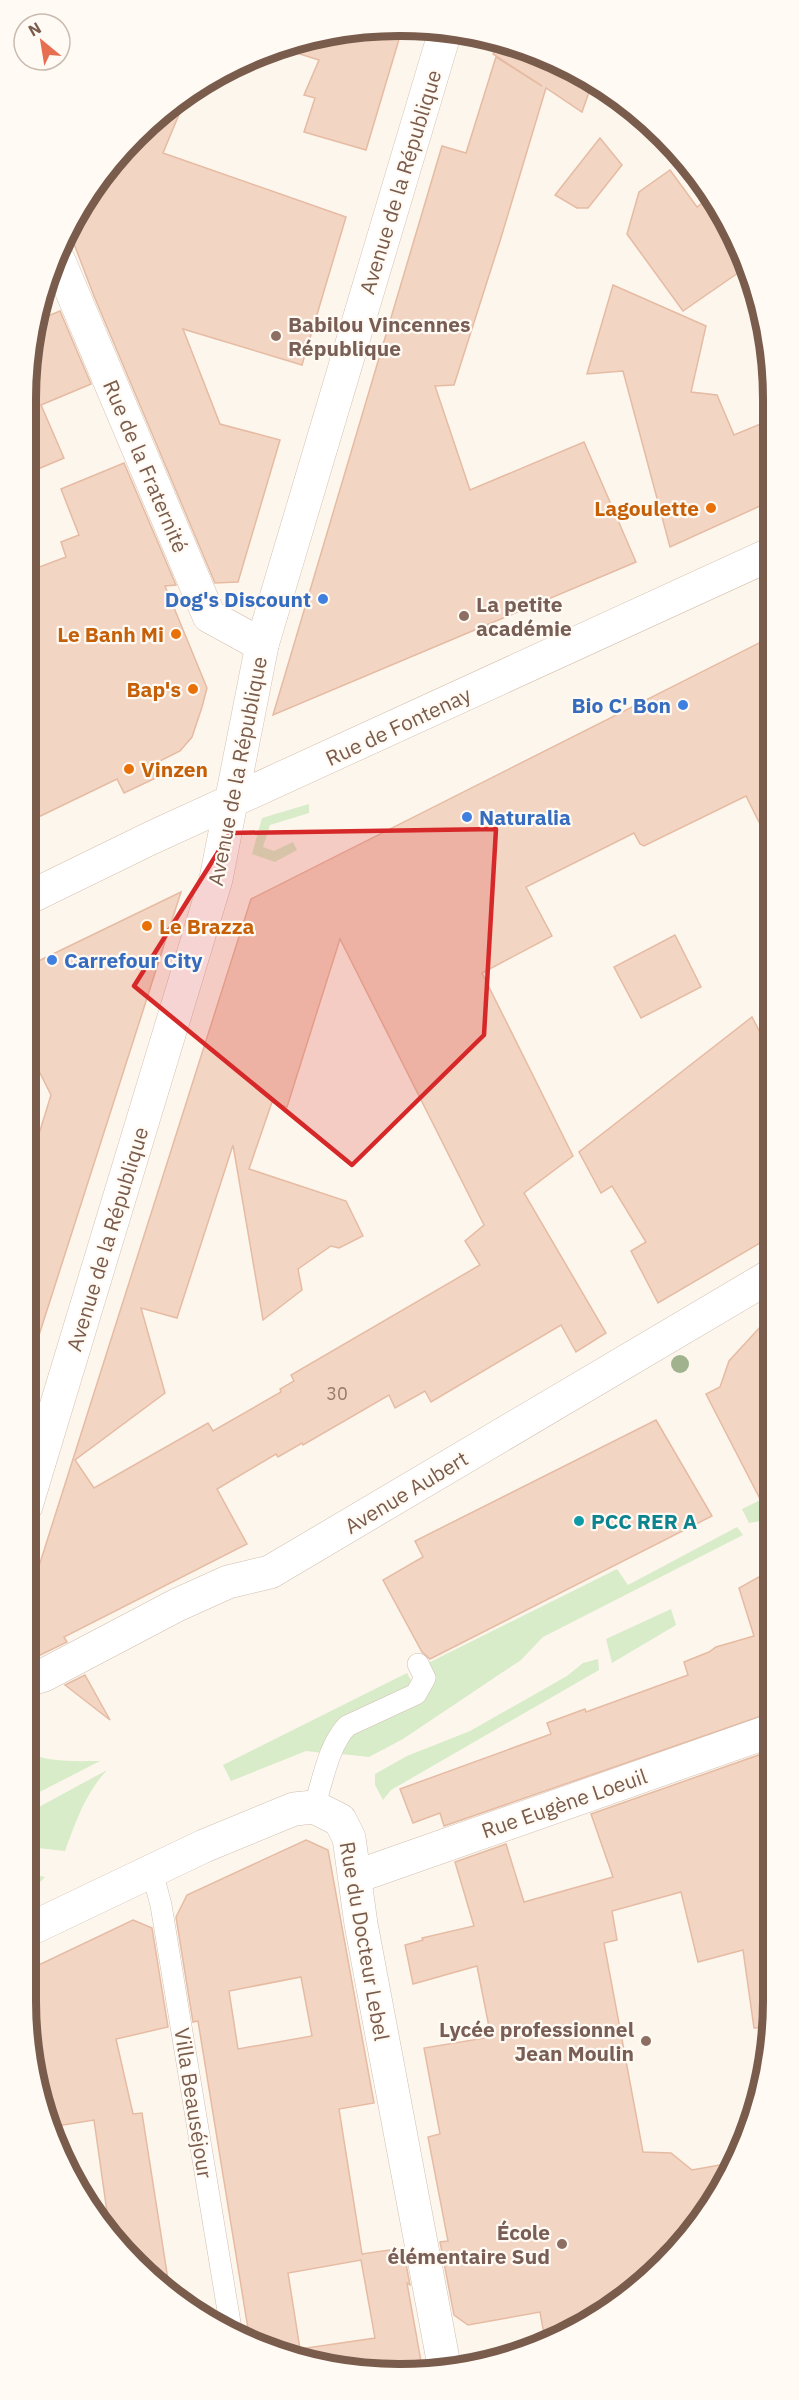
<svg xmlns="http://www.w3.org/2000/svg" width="799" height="2400" font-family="'IBM Plex Sans',sans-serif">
	<rect width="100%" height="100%" fill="#fdf6ec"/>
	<!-- green -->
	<g fill="#d8ecc9">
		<path d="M309,804V813L270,825L263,847L274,851L293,842L297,850L275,862L252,854L262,818Z"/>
		<path d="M773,1494V1519L749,1523L742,1509Z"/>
		<path d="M737,1527L743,1535L543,1637L521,1660L403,1739L369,1757L341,1754L346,1738L420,1704L429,1693L433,1676L426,1664L617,1569L628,1585Z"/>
		<path d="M671,1609L676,1625L612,1663L606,1639Z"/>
		<path d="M598,1659L599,1670L391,1790L383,1800L375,1785V1774L407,1756L470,1731L567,1676L583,1663Z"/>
		<path d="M407,1673L412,1682L408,1688L324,1753L306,1751L231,1781L223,1765Z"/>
		<path d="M26,1751C47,1763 75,1761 100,1761L26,1799Z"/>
		<path d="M107,1770C85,1794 76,1821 65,1851L29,1847L26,1844V1814Z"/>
		<path d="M26,1873L45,1877L31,1892L26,1894Z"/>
	</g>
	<!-- building -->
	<g fill="#f3d5c3" stroke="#e6bba3" stroke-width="1.5" fill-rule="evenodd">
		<path d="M350,29L384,31L400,36L366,150L304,132L315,98L304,95L319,60L287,50Z"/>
		<path d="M501,40L587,76L593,81L582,112L546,88L500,241L454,385L435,386L470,490L584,442L636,562L273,715L442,146L466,153L496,57L542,86L493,54Z"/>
		<path d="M185,100L163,153L346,217L302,365L183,329L220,424L280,440L238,582L215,583L94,296L71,236L103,172Z"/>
		<path d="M600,138L622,165L588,208H577L555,195Z"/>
		<path d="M670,170L697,207L709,198L745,256L748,266L683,311L627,234L639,192Z"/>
		<path d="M613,285L706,326L691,392L717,395L734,435L770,420L771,501L670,547L623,371L587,374Z"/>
		<path d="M60,311L91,384L41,405L64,458L26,474V399L36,321Z"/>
		<path d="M124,463L176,585L165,586L207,688L202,707L192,737L180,751L150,766L156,778L124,793L117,779L26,823V572L66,557L61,542L79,535L61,489Z"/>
		<path d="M771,637V846L746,796L644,846L640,844L634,833L526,887L552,936L482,973L573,1156L524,1193L606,1333L576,1352L561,1325L431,1402L425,1391L395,1408L389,1395L303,1445L302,1443L278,1457L276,1454L217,1489L247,1544L64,1637L67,1642L32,1659L26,1654V1607L251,899ZM340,939L484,1225L465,1241L480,1265L291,1375L294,1381L280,1389L281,1392L213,1431L208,1423L94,1488L75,1460L165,1393L141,1308L177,1318L233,1145L263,1320L302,1290L298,1269L331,1246L339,1248L363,1236L346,1201L249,1169L272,1102L287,1107Z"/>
		<path d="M181,892L32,1357L26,1355V1176L51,1095L26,1045V967Z"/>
		<path d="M675,935L701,987L641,1018L614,967Z"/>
		<path d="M752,1017L772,1055V1236L658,1303L631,1251L646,1242L612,1186L601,1193L579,1152Z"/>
		<path d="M772,1314V1481L773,1524L706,1394L720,1387L729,1361Z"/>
		<path d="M656,1420L712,1516L430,1659L422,1652L383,1580L423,1557L415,1541Z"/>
		<path d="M773,1569V1712L444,1826L440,1813L413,1823L400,1789L551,1734L547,1723L585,1709L586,1712L688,1675L684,1662L709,1652L716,1647L754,1636L739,1588Z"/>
		<path d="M85,1675L110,1720L65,1685Z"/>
		<path d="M773,1750L774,2001L770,2027L754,2028L743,1950L698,1962L681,1892L612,1911L617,1940L604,1943L643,2152L671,2153L692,2170L731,2163L710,2209L706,2213L697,2215L692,2227L678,2241L661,2248L662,2257L608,2311L545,2340L540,2312L468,2325L454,2315L440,2242L448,2241L428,2137L440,2134L424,2048L491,2037L477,1966L413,1984L405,1945L423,1940L422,1938L474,1926L455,1862L506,1844L524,1902L613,1877L591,1814Z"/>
		<path d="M306,1840L328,1850L374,2103L339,2109L362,2254L403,2248L410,2285L407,2283L422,2367L351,2371L250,2341L198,2021L193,2022L176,1917L187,1895ZM301,1977L312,2036L238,2049L229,1991ZM361,2260L375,2338L300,2349L288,2273Z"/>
		<path d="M133,1920L152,1928L168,2027L116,2039L133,2114L142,2113L169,2286L119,2247L110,2233L94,2120L51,2127L26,2001V1971Z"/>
	</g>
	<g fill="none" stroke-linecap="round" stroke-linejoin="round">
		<!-- lane casing -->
		<g stroke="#d1beb0" stroke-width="22">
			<g id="lane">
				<path d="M314,1807C323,1781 328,1746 347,1726L416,1694L425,1678L418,1664"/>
				<path d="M152,1871L161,1905L232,2335"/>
			</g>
		</g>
		<!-- street casing -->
		<g stroke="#d1beb0" stroke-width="34">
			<g id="street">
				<path d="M59,261L209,616L262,645"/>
				<path d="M26,1680L44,1675L177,1605L228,1582L270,1572L772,1275"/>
				<path d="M355,1877L773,1730"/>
				<path d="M26,1931L204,1846L294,1809L314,1807L340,1820L349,1838L361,1924L444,2365"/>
			</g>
		</g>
		<!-- secondary casing -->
		<g stroke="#d6c0b0" stroke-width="34">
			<g id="secondary">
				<path d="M26,899L151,838L771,554"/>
				<path d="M26,1506L216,879L262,645L444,35"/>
			</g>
		</g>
		<!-- lane -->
		<use href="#lane" stroke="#fff" stroke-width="21"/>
		<!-- street -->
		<use href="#street" stroke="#fff" stroke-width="33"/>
		<!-- secondary -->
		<use href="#secondary" stroke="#fff" stroke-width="33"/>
	</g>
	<!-- trees -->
	<circle fill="#a0b28e" cx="680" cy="1364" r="9"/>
	<!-- marked area -->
	<path fill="#d62828" fill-opacity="0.2" stroke="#d62828" stroke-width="4.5" stroke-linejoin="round" d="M496,829L484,1035L352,1165L134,986L230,833Z"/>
	<!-- markers -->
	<g fill="#8d6e63" stroke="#fffaf3" stroke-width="2">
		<circle cx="276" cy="336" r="6"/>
		<circle cx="464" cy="616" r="6"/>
		<circle cx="646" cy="2041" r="6"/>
		<circle cx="562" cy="2244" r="6"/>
	</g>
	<g fill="#e8710a" stroke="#fffaf3" stroke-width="2">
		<circle cx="711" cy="508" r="6"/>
		<circle cx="176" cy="634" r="6"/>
		<circle cx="193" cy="689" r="6"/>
		<circle cx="129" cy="769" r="6"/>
		<circle cx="147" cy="926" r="6"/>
	</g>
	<g fill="#3f7fe0" stroke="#fffaf3" stroke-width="2">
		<circle cx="323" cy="599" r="6"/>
		<circle cx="683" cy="705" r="6"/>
		<circle cx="467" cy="817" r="6"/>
		<circle cx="52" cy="960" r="6"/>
	</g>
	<circle fill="#0f9aa8" stroke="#fffaf3" stroke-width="2" cx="579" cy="1521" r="6"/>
	<g text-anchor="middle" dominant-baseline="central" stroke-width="4.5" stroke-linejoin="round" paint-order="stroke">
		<!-- number labels -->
		<g font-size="18" fill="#987a6a">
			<text x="337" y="1393">30</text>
		</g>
		<!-- street labels -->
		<g font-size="21" fill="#7a5c4d" stroke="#fffaf3">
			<text transform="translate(400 182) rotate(-73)">Avenue de la République</text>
			<text transform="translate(146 466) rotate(67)">Rue de la Fraternité</text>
			<text transform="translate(398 726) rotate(-25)">Rue de Fontenay</text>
			<text transform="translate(237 771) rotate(-79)">Avenue de la République</text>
			<text transform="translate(107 1239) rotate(-73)">Avenue de la République</text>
			<text transform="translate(406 1492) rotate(-31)">Avenue Aubert</text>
			<text transform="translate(564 1803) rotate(-19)">Rue Eugène Loeuil</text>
			<text transform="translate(365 1941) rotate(80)">Rue du Docteur Lebel</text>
			<text transform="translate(194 2103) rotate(81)">Villa Beauséjour</text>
		</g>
		<!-- education labels -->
		<g font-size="21" font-weight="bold" fill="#785e54" stroke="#fffaf3" text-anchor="start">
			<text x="288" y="324">Babilou Vincennes<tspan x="288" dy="24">République</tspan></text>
			<text x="476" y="604">La petite<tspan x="476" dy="24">académie</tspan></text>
			<text x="634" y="2029" text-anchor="end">Lycée professionnel<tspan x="634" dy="24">Jean Moulin</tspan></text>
			<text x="550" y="2232" text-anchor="end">École<tspan x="550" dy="24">élémentaire Sud</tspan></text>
		</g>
		<!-- food labels -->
		<g font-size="21" font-weight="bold" fill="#c56008" stroke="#fffaf3" text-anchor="end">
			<text x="699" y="508">Lagoulette</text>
			<text x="164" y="634">Le Banh Mi</text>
			<text x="181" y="689">Bap's</text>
			<text x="141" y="769" text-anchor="start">Vinzen</text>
			<text x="159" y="926" text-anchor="start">Le Brazza</text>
		</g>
		<!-- shop labels -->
		<g font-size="21" font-weight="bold" fill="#366cbe" stroke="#fffaf3" text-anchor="end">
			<text x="311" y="599">Dog's Discount</text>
			<text x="671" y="705">Bio C' Bon</text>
			<text x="479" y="817" text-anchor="start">Naturalia</text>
			<text x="64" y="960" text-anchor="start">Carrefour City</text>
		</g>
		<!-- culture labels -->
		<g font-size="21" font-weight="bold" fill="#0d838f" stroke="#fffaf3" text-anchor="start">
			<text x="591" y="1521">PCC RER A</text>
		</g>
	</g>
	<!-- crop -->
	<path d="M0 0H799V2400H0ZM399 36H400A363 363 0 0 1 763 399V2001A363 363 0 0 1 400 2364H399A363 363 0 0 1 36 2001V399A363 363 0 0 1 399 36Z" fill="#fffaf3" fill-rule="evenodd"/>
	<path fill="none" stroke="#7a5c4d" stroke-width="8" d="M399 36H400A363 363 0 0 1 763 399V2001A363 363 0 0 1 400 2364H399A363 363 0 0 1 36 2001V399A363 363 0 0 1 399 36Z"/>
	<!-- north arrow -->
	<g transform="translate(42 42) rotate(330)"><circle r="28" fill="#fffaf3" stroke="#cabbb1" stroke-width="1.5"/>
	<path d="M0-4.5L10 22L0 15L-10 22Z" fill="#e76f51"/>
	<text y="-9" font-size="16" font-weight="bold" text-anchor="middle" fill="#7a5c4d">N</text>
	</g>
</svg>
